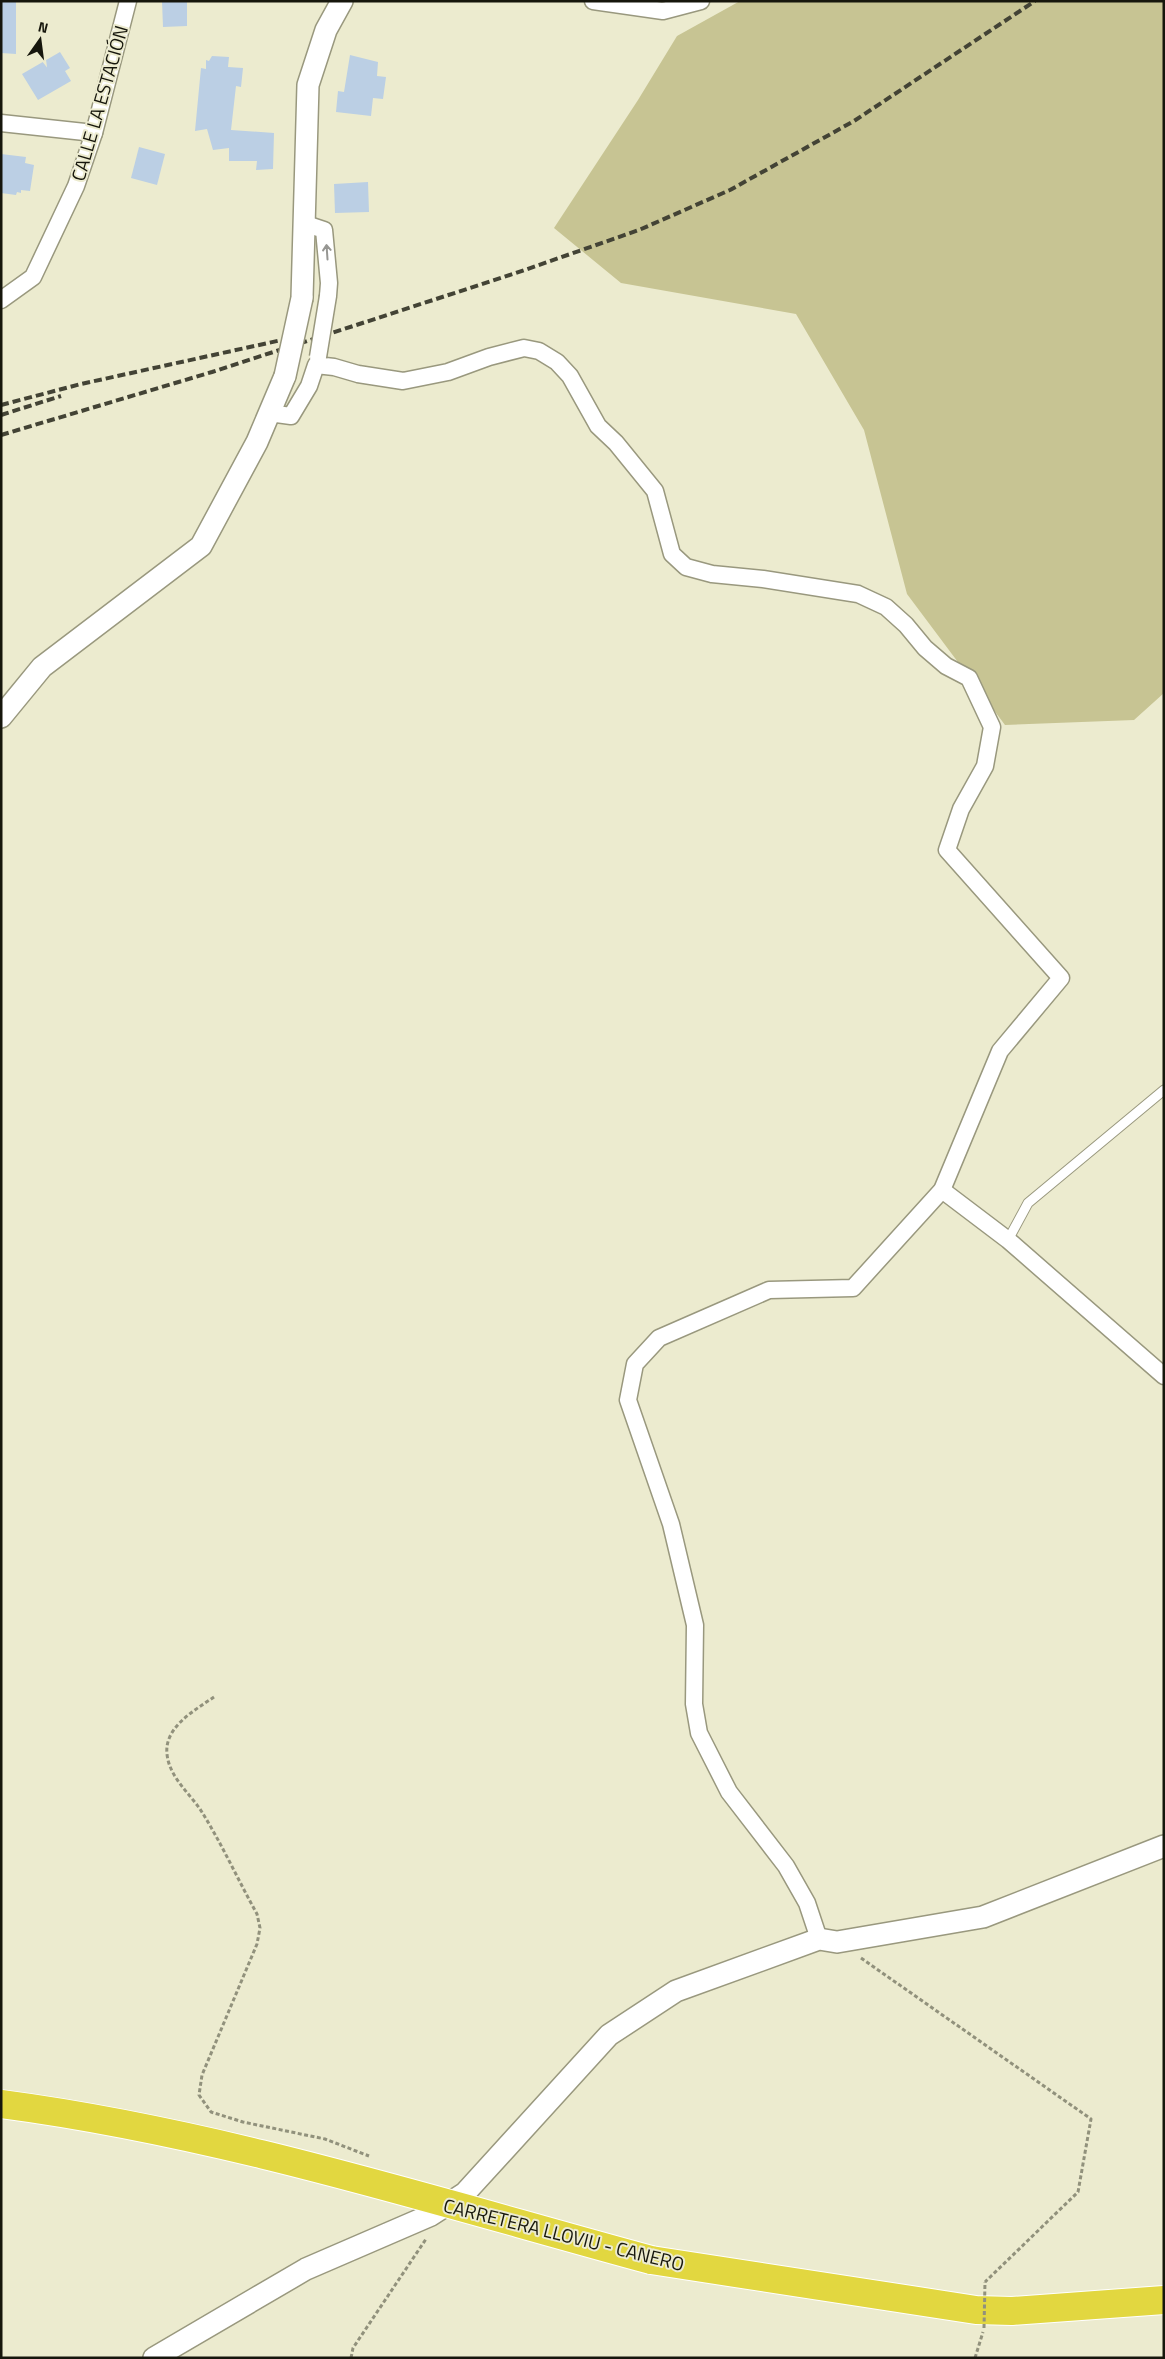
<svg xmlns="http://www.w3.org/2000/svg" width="1165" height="2359" font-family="'Titillium Web',sans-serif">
	<rect width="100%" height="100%" fill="#ecebcf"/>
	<!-- green -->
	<path fill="#c7c493" d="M740,1H1164V693L1134,720L1005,725L907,594L864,430L796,314L621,283L554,228L638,100L677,36Z"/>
	<!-- building -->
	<g fill="#bbcfe4">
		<path d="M1,1H16V54L1,53Z"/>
		<path d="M162,1H187V26L163,27Z"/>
		<path d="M60,52L70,68L65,71L71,81L38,100L22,74Z"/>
		<path d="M350,55L378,62L377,76L386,77L383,99L373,98L371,116L336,112L338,91L344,92Z"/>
		<path d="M212,56L229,57L228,67L243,68L241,87L236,86L231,130L274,133L273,169L256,170L257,161H229V148L213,150L207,129L195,131L201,68L206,69V60L209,61Z"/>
		<path d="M139,147L165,154L157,185L131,178Z"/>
		<path d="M1,154L26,157L25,163L34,165L30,191L21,190V193L17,192L16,195L1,193Z"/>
		<path d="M368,182L369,212L335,213L334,184Z"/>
	</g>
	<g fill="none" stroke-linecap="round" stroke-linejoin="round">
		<!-- service casing -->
		<g stroke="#99987e" stroke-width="11">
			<path id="service" d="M1008,1240L1028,1203L1164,1090"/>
		</g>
		<!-- minor casing -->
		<g stroke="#99987e" stroke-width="19">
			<g id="minor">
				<path d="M593,1L663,11L701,1"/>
				<path d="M1,123L94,133"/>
				<path d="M303,223L324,230L329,283L328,296"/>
				<path d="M1,300L33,277L76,186L94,133L128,1"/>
				<path d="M269,413L291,416L309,386L316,365L334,367L358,374L403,381L448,372L489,357L524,348L539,351L557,362L570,376L598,426L616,443L655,491L672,554L686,567L712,574L763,579L858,594L886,607L906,625L925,648L946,666L969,678L992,727L985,766L961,809L947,850L1061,978L1000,1051L942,1190L853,1288L769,1290L659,1338L635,1364L628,1400L671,1524L695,1625L694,1704L699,1733L729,1792L786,1866L807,1903L819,1939"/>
				<path d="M942,1190L1008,1240L1164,1376"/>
			</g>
		</g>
		<!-- tertiary casing -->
		<g stroke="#99987e" stroke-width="24">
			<g id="tertiary">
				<path d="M302,298L308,85L326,30L342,1"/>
				<path d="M1,717L42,667L201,546L257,442L285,376"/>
				<path d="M154,2358L306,2269L431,2215L465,2193L609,2035L676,1991L819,1939L837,1942L983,1917L1164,1846"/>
			</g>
		</g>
		<!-- trunk casing -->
		<g stroke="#fff" stroke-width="30">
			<path id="trunk" d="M651,2260L976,2310L1012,2311L1164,2300"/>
		</g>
		<!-- path -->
		<g stroke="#91917c" stroke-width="3" stroke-dasharray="4 2.5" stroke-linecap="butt">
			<path d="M214,1697C195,1710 164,1727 167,1754C169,1776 188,1792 200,1809C221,1842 238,1880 257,1914L260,1928L257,1944L202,2075L199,2095L211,2112L243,2122L325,2139L369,2156"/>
			<path d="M861,1958L1091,2119L1078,2192L985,2282"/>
			<path d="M351,2358L353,2348L426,2239"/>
			<path d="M975,2358L983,2332"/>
		</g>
		<!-- service -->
		<use href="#service" stroke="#fff" stroke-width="9"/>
		<!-- minor -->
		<use href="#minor" stroke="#fff" stroke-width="16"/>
		<!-- tertiary -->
		<use href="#tertiary" stroke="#fff" stroke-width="21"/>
		<!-- trunk -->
		<use href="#trunk" stroke="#e2d740" stroke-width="28"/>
		<!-- rail -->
		<g stroke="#434335" stroke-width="4" stroke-dasharray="8 4" stroke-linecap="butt">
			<path d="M1,405L81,384L300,336"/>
			<path d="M1,415L61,396"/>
			<path d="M1,435L212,372L516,273L639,230L730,190L854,121L1035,1"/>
		</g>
		<!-- minor-bridge casing -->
		<g stroke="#99987e" stroke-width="19" stroke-linecap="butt">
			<path id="minor-bridge" d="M318,357L328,296"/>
		</g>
		<!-- tertiary-bridge casing -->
		<g stroke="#99987e" stroke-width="24" stroke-linecap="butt">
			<path id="tertiary-bridge" d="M285,376L302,298"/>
		</g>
		<!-- trunk-bridge casing -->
		<g stroke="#fff" stroke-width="30" stroke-linecap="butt">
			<path id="trunk-bridge" d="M1,2104C222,2133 437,2202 651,2260"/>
		</g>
		<!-- path-bridge -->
		<path stroke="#91917c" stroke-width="3" stroke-dasharray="4 2.5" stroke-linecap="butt" d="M984,2328L985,2282"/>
		<!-- minor-bridge -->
		<use href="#minor-bridge" stroke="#fff" stroke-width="16"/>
		<!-- tertiary-bridge -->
		<use href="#tertiary-bridge" stroke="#fff" stroke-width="21"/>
		<!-- trunk-bridge -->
		<use href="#trunk-bridge" stroke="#e2d740" stroke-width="28"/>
	</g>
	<!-- one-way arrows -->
	<defs><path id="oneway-shaft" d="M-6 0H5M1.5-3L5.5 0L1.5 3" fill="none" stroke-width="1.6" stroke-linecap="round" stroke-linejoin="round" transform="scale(1.25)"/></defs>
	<use stroke="#969692" href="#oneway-shaft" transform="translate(327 252) rotate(-94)"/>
	<g text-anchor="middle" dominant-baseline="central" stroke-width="4" stroke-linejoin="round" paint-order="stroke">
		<!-- street labels -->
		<g font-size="19" fill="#16160c" stroke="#ecebcf">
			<text transform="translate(99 103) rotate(-74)">CALLE LA ESTACIÓN</text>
			<text transform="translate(564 2234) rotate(14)">CARRETERA LLOVIU - CANERO</text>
		</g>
	</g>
	<!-- border -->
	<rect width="1165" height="2359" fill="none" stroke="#16160c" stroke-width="5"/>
	<!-- north arrow -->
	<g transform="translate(40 40) rotate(14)" stroke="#ecebcf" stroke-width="4" paint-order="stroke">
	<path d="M0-4L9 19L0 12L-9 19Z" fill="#16160c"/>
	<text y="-8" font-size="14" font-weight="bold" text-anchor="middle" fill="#16160c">N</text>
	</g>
</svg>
